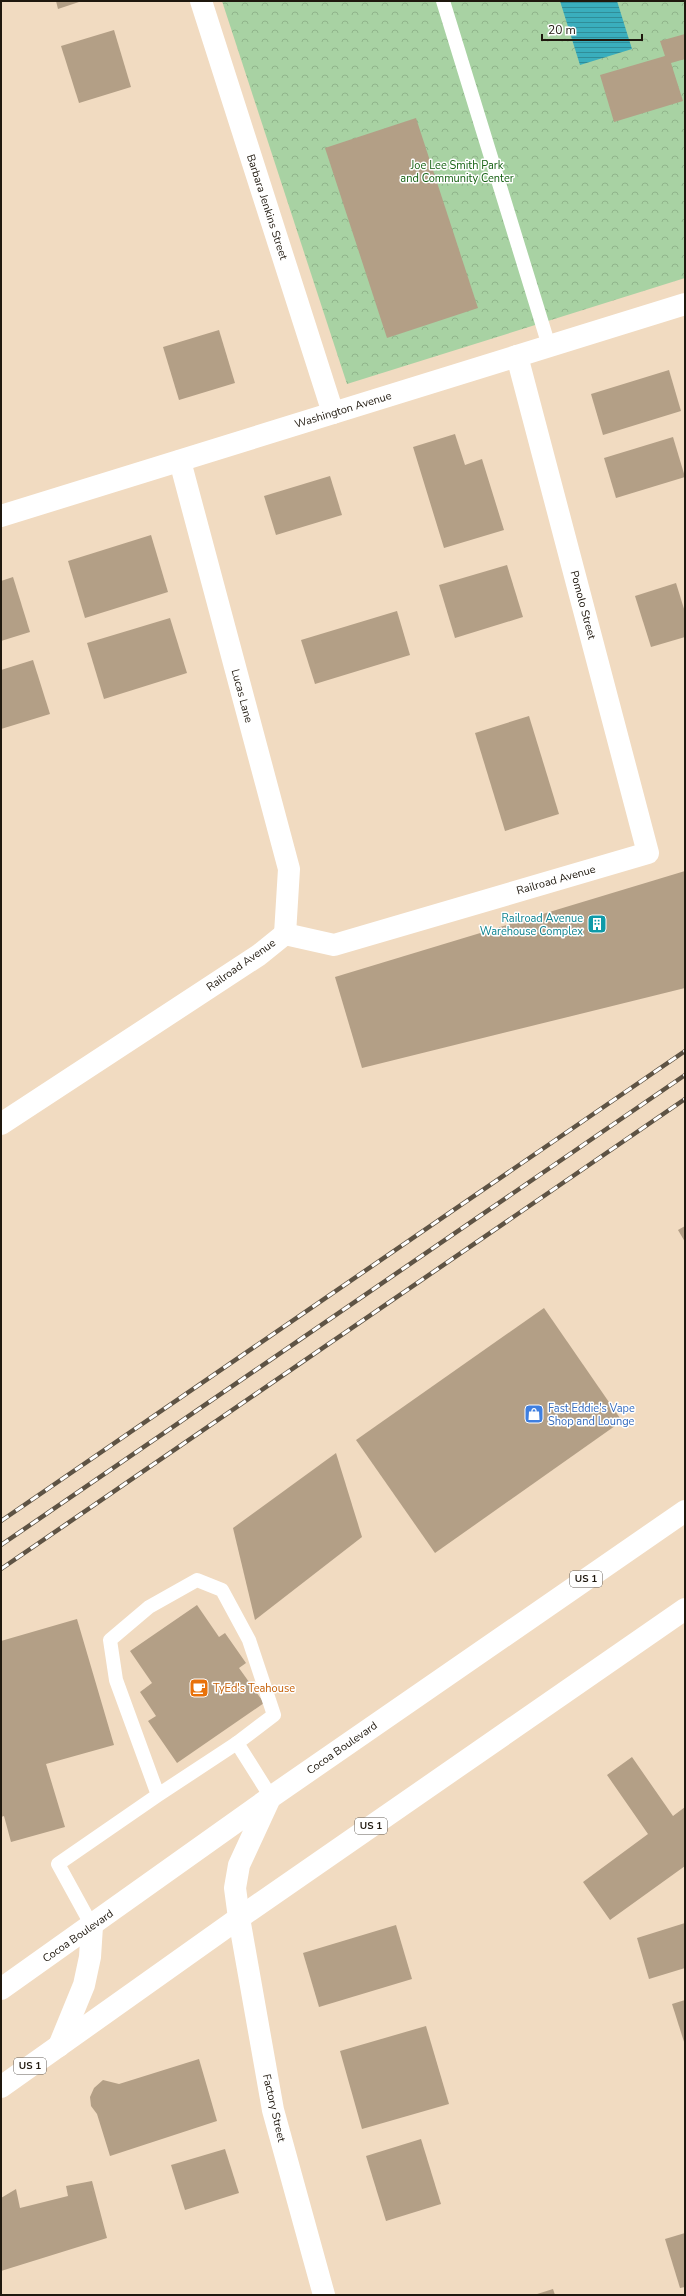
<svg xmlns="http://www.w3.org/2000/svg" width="686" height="2296" font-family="'Nunito Sans',sans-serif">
	<defs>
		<pattern id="park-crowns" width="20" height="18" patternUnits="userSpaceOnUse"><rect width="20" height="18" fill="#a8d2a3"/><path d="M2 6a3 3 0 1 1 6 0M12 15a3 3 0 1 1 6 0" fill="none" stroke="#90b48b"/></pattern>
		<pattern id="water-rules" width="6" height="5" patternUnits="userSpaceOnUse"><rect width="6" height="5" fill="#3aaebd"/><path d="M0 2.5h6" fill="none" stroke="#308d98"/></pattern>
	</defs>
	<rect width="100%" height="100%" fill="#f1dbc1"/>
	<!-- park -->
	<path fill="url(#park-crowns)" d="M222,1H685V278L347,384Z"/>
	<!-- water -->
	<path fill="url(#water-rules)" d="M560,1H617L632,49L580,65Z"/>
	<!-- building -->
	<g fill="#b39f86">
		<path d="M56,1H82L58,9Z"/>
		<path d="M114,30L131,87L79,103L61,46Z"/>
		<path d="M685,34V59L671,63L683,101L614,122L600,75L665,56L660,41Z"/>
		<path d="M416,118L478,308L387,338L325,148Z"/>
		<path d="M219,330L235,383L179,400L163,347Z"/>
		<path d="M669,370L681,411L603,435L591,394Z"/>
		<path d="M455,434L465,465L482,459L504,530L444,548L413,447Z"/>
		<path d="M673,437L685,477L616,498L604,458Z"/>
		<path d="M330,476L342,515L276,535L264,496Z"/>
		<path d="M151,535L168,592L85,618L68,561Z"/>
		<path d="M507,565L523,617L455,638L439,585Z"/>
		<path d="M13,577L30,632L1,641V581Z"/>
		<path d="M676,583L685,612V637L651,647L635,596Z"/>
		<path d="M397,611L410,655L315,684L301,640Z"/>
		<path d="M170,618L187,673L104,699L87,643Z"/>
		<path d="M33,660L50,714L1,729V670Z"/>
		<path d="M529,716L559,814L505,831L475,733Z"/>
		<path d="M685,871V988L362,1068L335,977Z"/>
		<path d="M685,1226V1242L678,1230Z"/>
		<path d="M544,1308L622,1421L435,1553L356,1440Z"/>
		<path d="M336,1453L362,1537L255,1620L233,1528Z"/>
		<path d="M197,1605L219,1637L225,1633L246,1663L239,1668L264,1703L177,1763L148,1721L156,1716L140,1692L152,1683L130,1651Z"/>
		<path d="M77,1619L114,1745L46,1764L65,1827L11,1842L4,1816L1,1817V1641Z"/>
		<path d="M632,1757L673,1816L685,1807V1866L610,1920L583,1882L648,1834L607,1775Z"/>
		<path d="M685,1923V1968L649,1979L637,1938Z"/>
		<path d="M396,1925L412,1979L319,2007L303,1953Z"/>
		<path d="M685,2000V2045L672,2004Z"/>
		<path d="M426,2026L449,2104L362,2129L340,2051Z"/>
		<path d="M199,2059L217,2121L110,2156L97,2114L91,2106L90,2097L94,2088L103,2080L119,2084Z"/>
		<path d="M421,2139L441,2204L386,2221L366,2156Z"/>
		<path d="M225,2149L239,2193L185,2210L171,2165Z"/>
		<path d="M92,2181L107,2238L1,2271V2198L16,2189L20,2208L68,2196L66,2186Z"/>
		<path d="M685,2233V2287L680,2288L665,2239Z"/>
		<path d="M553,2289L555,2295H534Z"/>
	</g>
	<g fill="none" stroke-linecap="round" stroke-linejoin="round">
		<!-- lane -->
		<g stroke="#fff" stroke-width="14">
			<path d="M443,1L549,346"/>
			<path d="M237,1743L271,1797"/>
			<path d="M92,1926L58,1864L158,1795L237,1743L274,1715L249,1640L222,1590L197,1580L149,1607L110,1640L116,1680L158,1795"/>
		</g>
		<!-- street -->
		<g stroke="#fff" stroke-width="22">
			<path d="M201,1L333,413"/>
			<path d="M180,461L289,869L285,934"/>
			<path d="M1,516L685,304"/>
			<path d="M1,1124L259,955L285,934L334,945L648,853L517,356"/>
			<path d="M239,1918L273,2110L324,2295"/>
		</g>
		<!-- primary -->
		<g stroke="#fff" stroke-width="22">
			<path d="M239,1918L235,1888L239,1865L270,1798"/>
			<path d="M1,1989L271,1797L685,1511"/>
			<path d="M59,2046L84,1985L90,1957L92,1926"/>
			<path d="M1,2087L239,1918L685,1609"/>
		</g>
		<!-- rail casing -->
		<g stroke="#5e5344" stroke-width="4.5">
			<g id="rail">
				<path d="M1,1521L685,1051"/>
				<path d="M1,1545L685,1075"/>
				<path d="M1,1569L685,1099"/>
			</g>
		</g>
		<!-- rail -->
		<use href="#rail" stroke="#fff" stroke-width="3" stroke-dasharray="9" stroke-linecap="butt"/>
	</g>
	<!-- icons -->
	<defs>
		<g id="building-square" transform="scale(1)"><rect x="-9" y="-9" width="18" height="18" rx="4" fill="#0f9aa8" stroke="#fff"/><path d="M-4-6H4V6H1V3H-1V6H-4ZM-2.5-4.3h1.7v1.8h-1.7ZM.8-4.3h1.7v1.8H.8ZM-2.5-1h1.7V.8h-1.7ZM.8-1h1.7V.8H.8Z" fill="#fff"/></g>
		<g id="shop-square" transform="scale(1)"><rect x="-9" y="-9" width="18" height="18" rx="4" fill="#3f7fe0" stroke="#fff"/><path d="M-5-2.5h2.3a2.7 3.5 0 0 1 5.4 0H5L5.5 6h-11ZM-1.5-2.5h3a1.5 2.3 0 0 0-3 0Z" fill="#fff"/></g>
		<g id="cafe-square" transform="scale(1)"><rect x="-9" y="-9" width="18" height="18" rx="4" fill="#e8710a" stroke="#fff"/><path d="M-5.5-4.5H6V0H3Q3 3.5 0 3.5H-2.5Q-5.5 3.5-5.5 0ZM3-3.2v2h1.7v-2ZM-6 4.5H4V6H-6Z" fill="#fff"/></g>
	</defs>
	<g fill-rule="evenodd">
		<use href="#building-square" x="597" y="924"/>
		<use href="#shop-square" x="534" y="1414"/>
		<use href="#cafe-square" x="199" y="1688"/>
	</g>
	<g text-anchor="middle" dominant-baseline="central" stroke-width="3" stroke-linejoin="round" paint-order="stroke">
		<!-- shield labels -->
		<g fill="#fff" stroke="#625d56" stroke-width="1">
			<rect x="570" y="1571" width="32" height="16" rx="3"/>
			<rect x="355" y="1818" width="32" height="16" rx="3"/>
			<rect x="14" y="2058" width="32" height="16" rx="3"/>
		</g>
		<g font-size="10" font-weight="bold" fill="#1f180e">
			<text x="586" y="1579">US 1</text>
			<text x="371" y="1826">US 1</text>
			<text x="30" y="2066">US 1</text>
		</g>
		<!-- park labels -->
		<g font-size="11" fill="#176214" stroke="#fff">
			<text x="457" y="165">Joe Lee Smith Park<tspan x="457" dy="13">and Community Center</tspan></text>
		</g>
		<!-- street labels -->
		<g font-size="11" fill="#1f180e" stroke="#fff">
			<text transform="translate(267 207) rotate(72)">Barbara Jenkins Street</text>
			<text transform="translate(343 410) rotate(-17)">Washington Avenue</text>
			<text transform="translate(583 605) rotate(75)">Pomolo Street</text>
			<text transform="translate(242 696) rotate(75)">Lucas Lane</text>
			<text transform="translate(556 880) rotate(-16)">Railroad Avenue</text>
			<text transform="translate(241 965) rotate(-35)">Railroad Avenue</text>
			<text transform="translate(342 1748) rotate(-35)">Cocoa Boulevard</text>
			<text transform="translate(78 1936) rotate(-35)">Cocoa Boulevard</text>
			<text transform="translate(274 2108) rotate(77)">Factory Street</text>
		</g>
		<!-- culture labels -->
		<g font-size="11" fill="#0d838f" stroke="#fff" text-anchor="end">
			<text x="583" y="918">Railroad Avenue<tspan x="583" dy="13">Warehouse Complex</tspan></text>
		</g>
		<!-- shop labels -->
		<g font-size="11" fill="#366cbe" stroke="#fff" text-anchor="start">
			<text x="548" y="1408">Fast Eddie's Vape<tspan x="548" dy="13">Shop and Lounge</tspan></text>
		</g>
		<!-- food labels -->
		<g font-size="11" fill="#c56008" stroke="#fff" text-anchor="start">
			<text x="213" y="1688">TyEd's Teahouse</text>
		</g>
	</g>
	<!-- border -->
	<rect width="686" height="2296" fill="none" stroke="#1f180e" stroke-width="4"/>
	<!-- scale -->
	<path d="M542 34v6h100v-6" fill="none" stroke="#1f180e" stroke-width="2"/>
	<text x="548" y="34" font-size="12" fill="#1f180e" stroke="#ffffff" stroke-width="3" paint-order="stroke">20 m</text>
</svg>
